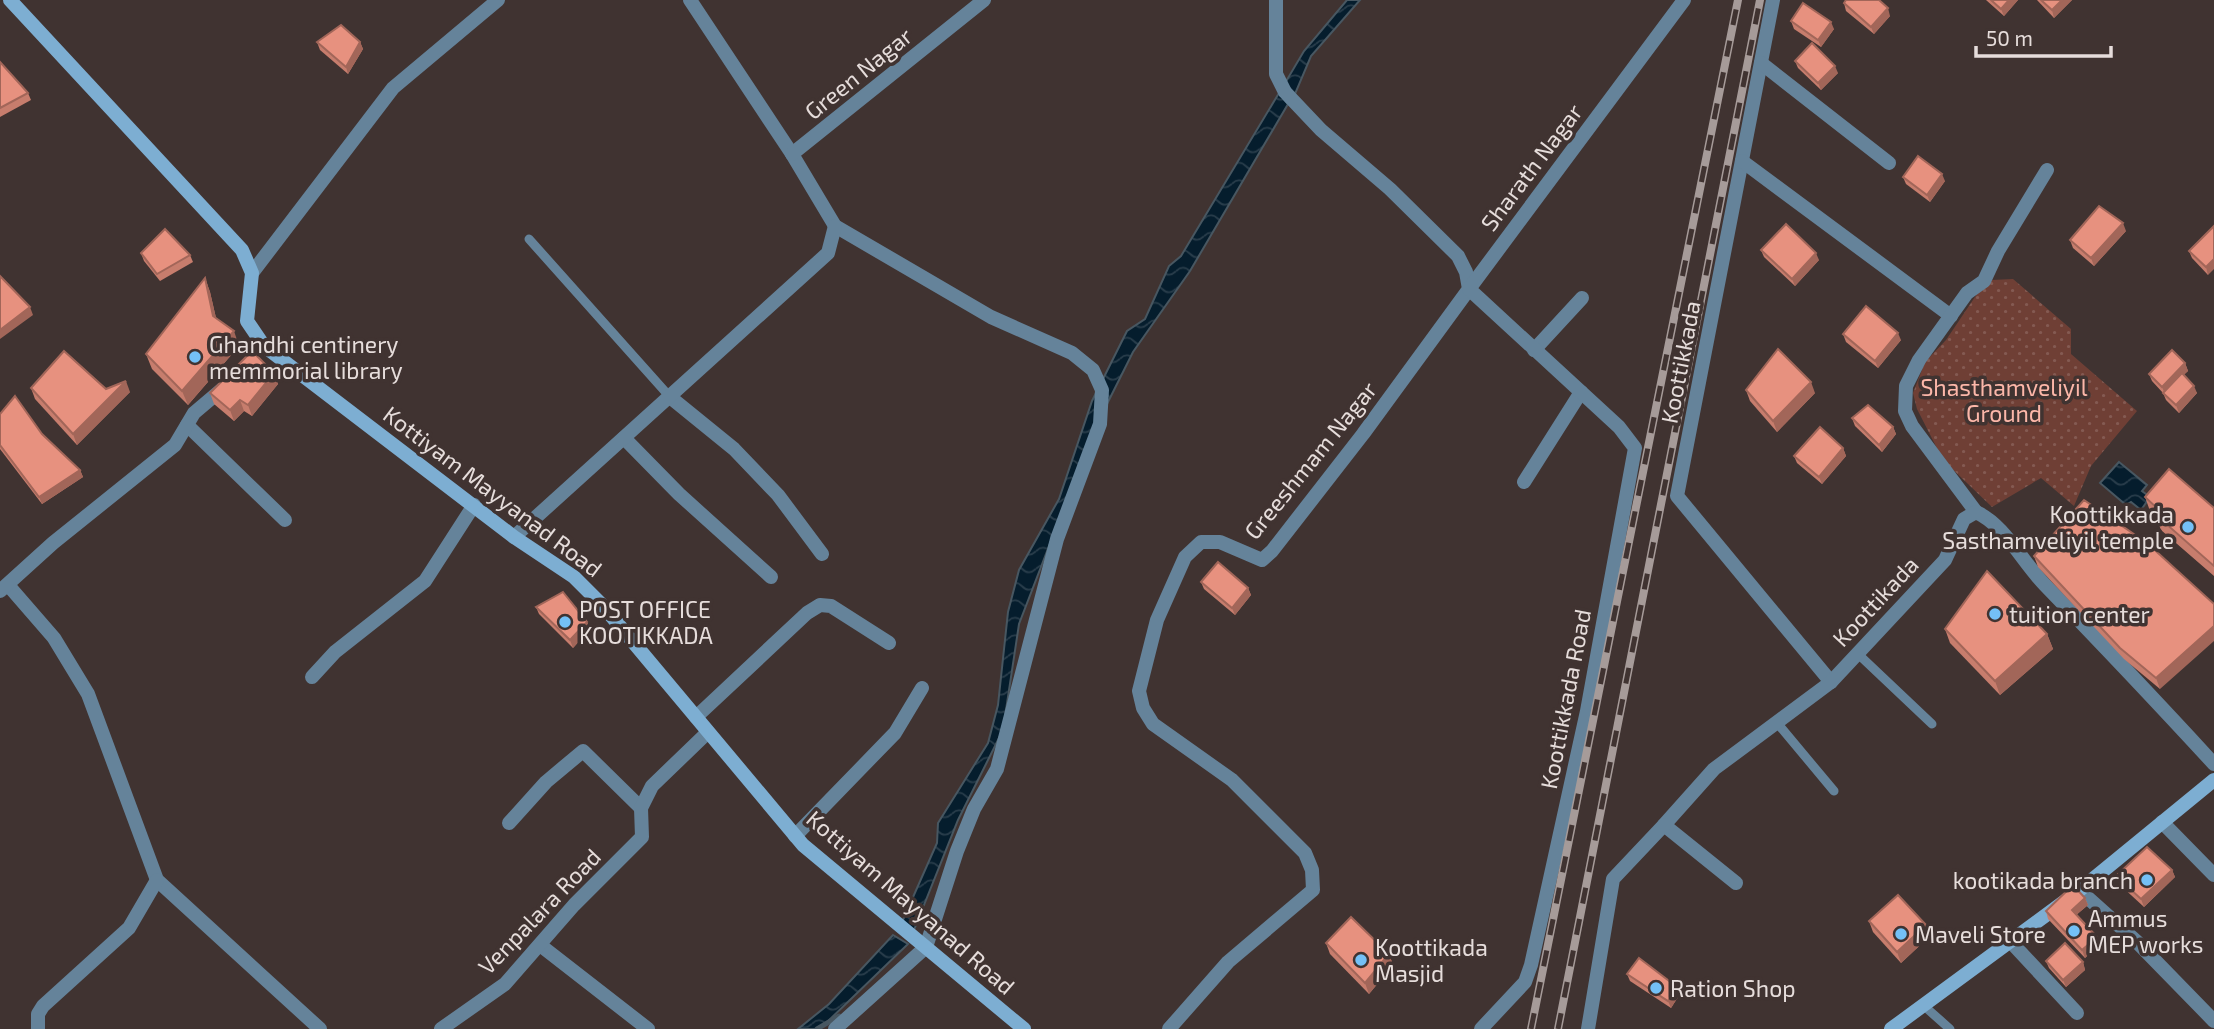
<svg xmlns="http://www.w3.org/2000/svg" width="2214" height="1029" font-family="'Exo 2',sans-serif">
	<defs>
		<pattern id="park-dots" width="8" height="8" patternUnits="userSpaceOnUse" patternTransform="scale(1.75)"><rect width="8" height="8" fill="#6f3f35"/><path d="M2 2h.1M6 6h.1" fill="none" stroke="#845a52" stroke-width="1.8" stroke-linecap="round"/></pattern>
		<pattern id="water-waves" width="16" height="10" patternUnits="userSpaceOnUse" patternTransform="scale(1.75)"><rect width="16" height="10" fill="#051d2d"/><path d="M0 5q4-4 8 0t8 0" fill="none" stroke="#293d4b"/></pattern>
	</defs>
	<rect width="100%" height="100%" fill="#403331"/>
	<!-- park -->
	<path fill="url(#park-dots)" d="M2013,279L2071,329V354L2137,411L2091,466L2074,506L2041,478L1992,507L1943,460L1917,409L1913,393L1925,362L1946,340L1979,291L1992,280Z"/>
	<!-- water -->
	<g fill="url(#water-waves)" stroke="#485761" stroke-width="2">
		<path d="M1347,0H1360L1311,56L1295,94L1285,83L1304,51Z"/>
		<path d="M1279,93L1288,104L1190,271L1133,352L1093,432L1019,624L1003,730L958,820L914,930L902,922L937,843L938,823L988,743L998,705L1008,612L1019,570L1059,499L1092,401L1127,331L1145,319L1169,266L1181,256Z"/>
		<path d="M2119,462L2147,485L2142,491L2150,497L2141,510L2131,502L2126,505L2100,483Z"/>
		<path d="M893,935L908,944L824,1025L817,1029H798L829,1004Z"/>
	</g>
	<g fill="none" stroke-linecap="round" stroke-linejoin="round">
		<!-- stream -->
		<path stroke="#485761" stroke-width="5" d="M817,1029L839,1016"/>
		<!-- lane -->
		<g stroke="#65839a" stroke-width="9">
			<path d="M529,239L670,397"/>
			<path d="M1857,653L1932,724"/>
			<path d="M1778,724L1834,791"/>
			<path d="M1923,1005L1950,1029"/>
		</g>
		<!-- street -->
		<g stroke="#65839a" stroke-width="14">
			<path d="M690,0L792,154L835,226L991,317L1072,353L1093,370L1102,390L1100,424L1057,539L997,769L974,809L957,851L926,947L835,1029"/>
			<path d="M1773,0L1677,496L1831,682"/>
			<path d="M1761,63L1889,163"/>
			<path d="M792,154L984,0"/>
			<path d="M1742,161L1951,316"/>
			<path d="M252,273L393,88L498,0"/>
			<path d="M1534,350L1582,298"/>
			<path d="M670,397L734,449L778,495L822,554"/>
			<path d="M187,425L285,520"/>
			<path d="M624,438L679,494L771,577"/>
			<path d="M1524,482L1581,392"/>
			<path d="M1976,512L1912,426L1905,411L1906,386L1919,360L1967,293L1984,281L1998,251L2047,170"/>
			<path d="M514,537L828,253L835,226"/>
			<path d="M8,585L54,638L88,694L157,880L320,1029"/>
			<path d="M0,591L53,543L175,445L194,413L227,385"/>
			<path d="M312,677L335,652L425,581L474,505"/>
			<path d="M696,717L807,613L820,605L831,606L889,643"/>
			<path d="M2162,822L2214,875"/>
			<path d="M509,823L546,782L583,751L641,808"/>
			<path d="M795,836L895,733L922,688"/>
			<path d="M1736,883L1664,825L1714,769L1831,682L1945,560L1964,519L1976,512C2005,525 2022,562 2045,585C2102,644 2158,703 2214,764"/>
			<path d="M2078,889L2136,941L2214,1021"/>
			<path d="M2010,941L2077,1013"/>
			<path d="M540,945L648,1029"/>
			<path d="M38,1029V1014L43,1006L129,928L157,880"/>
			<path d="M441,1029L505,984L574,905L642,837L641,808L652,786L708,732"/>
			<path d="M1169,1029L1228,962L1313,890L1312,870L1305,853L1232,780L1153,724L1143,708L1139,691L1157,620L1185,557L1201,542H1220L1262,560L1272,551L1363,434L1469,289L1466,272L1458,256L1390,189L1321,130L1285,92L1276,74V0"/>
			<path d="M1481,1029L1525,982L1531,965L1587,711L1635,448L1619,427L1469,289L1684,0"/>
			<path d="M1588,1029L1613,879L1664,825"/>
		</g>
		<!-- secondary -->
		<g stroke="#7daed2" stroke-width="14">
			<path d="M10,0L242,250L252,273L247,321L264,346L514,537L574,577L603,606L803,845L1024,1029"/>
			<path d="M1891,1029L2076,893L2214,780"/>
		</g>
		<!-- rail casing -->
		<g stroke="#a69b99" stroke-width="8">
			<g id="rail">
				<path d="M1531,1029L1738,0"/>
				<path d="M1558,1029L1760,0"/>
			</g>
		</g>
		<!-- rail -->
		<use href="#rail" stroke="#403331" stroke-width="5" stroke-dasharray="16" stroke-linecap="butt"/>
	</g>
	<!-- wall -->
	<g fill="#c77d6d">
		<path d="M1986,0H2018L2004,16Z"/>
		<path d="M2037,0H2072L2054,18Z"/>
		<path d="M1844,3L1890,16L1874,34L1846,11Z"/>
		<path d="M1791,21L1834,29L1821,47L1794,29Z"/>
		<path d="M317,42H360L363,49L348,74L320,50Z"/>
		<path d="M1795,61L1838,73L1821,90L1798,68Z"/>
		<path d="M0,62L28,93L31,100L0,117Z"/>
		<path d="M1903,177L1945,181L1930,202L1906,184Z"/>
		<path d="M2214,226L2208,275L2192,258L2189,251Z"/>
		<path d="M2126,231L2094,266L2073,248L2070,240Z"/>
		<path d="M1761,250L1819,260L1795,286L1764,257Z"/>
		<path d="M141,253L190,255L193,262L160,281L144,261Z"/>
		<path d="M205,278L210,292L216,318L239,346L188,405L152,369L146,354Z"/>
		<path d="M1843,334L1901,340L1878,368L1846,342Z"/>
		<path d="M2185,363L2188,371L2183,375L2197,393L2179,413L2166,400L2163,393L2152,381L2149,374Z"/>
		<path d="M274,373L278,384L252,416L244,411L234,421L214,404L210,393Z"/>
		<path d="M31,388L106,389L130,392L77,445L35,399Z"/>
		<path d="M1746,390L1815,393L1777,432L1750,401Z"/>
		<path d="M0,414L42,434L80,470L83,477L42,504L0,449Z"/>
		<path d="M1852,418L1893,427L1896,434L1882,452L1855,426Z"/>
		<path d="M1843,448L1846,456L1822,484L1797,463L1794,456Z"/>
		<path d="M2145,497L2214,508V576L2161,530L2156,517L2150,511Z"/>
		<path d="M2147,543L2160,689L2124,659L2038,567L2034,556Z"/>
		<path d="M1201,582L1248,588L1251,595L1235,615L1204,589Z"/>
		<path d="M536,607L587,622L590,629L573,648L539,614Z"/>
		<path d="M1945,629L2047,634L2053,649L2000,695L1950,643Z"/>
		<path d="M2172,870L2175,877L2144,907L2119,884L2116,876Z"/>
		<path d="M2085,898L2088,905L2076,915L2097,937L2099,944L2085,958L2048,919L2046,911Z"/>
		<path d="M1869,921L1926,925L1930,936L1901,963L1873,932Z"/>
		<path d="M1326,943L1389,954L1393,965L1369,994L1330,954Z"/>
		<path d="M2046,961L2083,962L2085,970L2066,987L2049,968Z"/>
		<path d="M1627,974L1680,994L1671,1008L1630,981Z"/>
	</g>
	<!-- shaded-wall -->
	<g fill="#a26659">
		<path d="M2009,0H2018L2004,16L2001,9Z"/>
		<path d="M2062,0H2072L2054,18L2052,10Z"/>
		<path d="M1888,8L1890,16L1874,34L1871,27Z"/>
		<path d="M1831,22L1834,29L1821,47L1818,40Z"/>
		<path d="M360,42L363,49L348,74L346,67Z"/>
		<path d="M1835,66L1838,73L1821,90L1818,83Z"/>
		<path d="M1942,174L1945,181L1930,202L1927,195Z"/>
		<path d="M2123,223L2126,231L2094,266L2091,258Z"/>
		<path d="M1816,253L1819,260L1795,286L1792,279Z"/>
		<path d="M2214,259V269L2208,275L2206,267Z"/>
		<path d="M205,278L210,292L219,331L213,316Z"/>
		<path d="M30,307L33,315L0,339V330Z"/>
		<path d="M234,331L239,346L188,405L182,391Z"/>
		<path d="M1898,333L1901,340L1878,368L1875,361Z"/>
		<path d="M2185,363L2188,371L2165,394L2162,387Z"/>
		<path d="M274,373L278,384L252,416L248,405Z"/>
		<path d="M126,381L130,392L77,445L73,434Z"/>
		<path d="M1811,382L1815,393L1777,432L1773,421Z"/>
		<path d="M2194,386L2197,393L2179,413L2176,405Z"/>
		<path d="M240,400L244,411L234,421L230,410Z"/>
		<path d="M1893,427L1896,434L1882,452L1879,445Z"/>
		<path d="M1843,448L1846,456L1822,484L1819,477Z"/>
		<path d="M80,470L83,477L42,504L39,497Z"/>
		<path d="M1248,588L1251,595L1235,615L1232,608Z"/>
		<path d="M587,622L590,629L573,648L570,640Z"/>
		<path d="M2214,626V641L2160,689L2156,678Z"/>
		<path d="M2047,634L2053,649L2000,695L1995,681Z"/>
		<path d="M2172,870L2175,877L2144,907L2141,899Z"/>
		<path d="M2085,898L2088,905L2074,917L2072,910Z"/>
		<path d="M1926,925L1930,936L1901,963L1897,952Z"/>
		<path d="M2097,937L2099,944L2085,958L2082,950Z"/>
		<path d="M1389,954L1393,965L1369,994L1365,983Z"/>
		<path d="M2083,962L2085,970L2066,987L2063,980Z"/>
		<path d="M1677,987L1680,994L1671,1008L1668,1001Z"/>
	</g>
	<!-- building -->
	<g fill="#e7917f" stroke="#a26659" stroke-width="2">
		<path d="M1846,0H1879L1888,8L1871,27L1844,3Z"/>
		<path d="M1991,0H2009L2001,9Z"/>
		<path d="M2041,0H2062L2052,10Z"/>
		<path d="M1803,3L1831,22L1818,40L1791,21Z"/>
		<path d="M341,25L360,42L346,67L317,42Z"/>
		<path d="M1812,43L1835,66L1818,83L1795,61Z"/>
		<path d="M0,62L28,93L0,108Z"/>
		<path d="M1918,156L1942,174L1927,195L1903,177Z"/>
		<path d="M2099,206L2123,223L2091,258L2070,240Z"/>
		<path d="M1786,224L1816,253L1792,279L1761,250Z"/>
		<path d="M2214,226V259L2206,267L2189,251Z"/>
		<path d="M165,229L190,255L157,274L141,253Z"/>
		<path d="M0,276L30,307L0,330Z"/>
		<path d="M205,278L213,316L234,331L182,391L146,354Z"/>
		<path d="M1866,306L1898,333L1875,361L1843,334Z"/>
		<path d="M1778,349L1811,382L1773,421L1746,390Z"/>
		<path d="M2172,350L2185,363L2162,387L2149,374Z"/>
		<path d="M64,351L106,389L126,381L73,434L31,388Z"/>
		<path d="M252,351L274,373L248,405L240,400L230,410L210,393Z"/>
		<path d="M2182,373L2194,386L2176,405L2163,393Z"/>
		<path d="M15,396L42,434L80,470L39,497L0,445V414Z"/>
		<path d="M1868,405L1893,427L1879,445L1852,418Z"/>
		<path d="M1820,427L1843,448L1819,477L1794,456Z"/>
		<path d="M2169,469L2214,508V566L2156,515L2158,509L2145,497Z"/>
		<path d="M2084,500L2147,543L2214,604V626L2156,678L2120,648L2034,556Z"/>
		<path d="M1218,562L1248,588L1232,608L1201,582Z"/>
		<path d="M1987,571L2047,634L1995,681L1945,629Z"/>
		<path d="M563,592L587,622L570,640L536,607Z"/>
		<path d="M2147,847L2172,870L2141,899L2116,876Z"/>
		<path d="M2073,885L2085,898L2072,910L2097,937L2082,950L2046,911Z"/>
		<path d="M1898,895L1926,925L1897,952L1869,921Z"/>
		<path d="M1351,917L1389,954L1365,983L1326,943Z"/>
		<path d="M2065,943L2083,962L2063,980L2046,961Z"/>
		<path d="M1639,958L1677,987L1668,1001L1627,974Z"/>
	</g>
	<!-- markers -->
	<g fill="#74c0f6" stroke="#403331" stroke-width="2.5">
		<circle cx="195" cy="357" r="7"/>
		<circle cx="2188" cy="527" r="7"/>
		<circle cx="1995" cy="614" r="7"/>
		<circle cx="565" cy="622" r="7"/>
		<circle cx="2147" cy="880" r="7"/>
		<circle cx="2074" cy="931" r="7"/>
		<circle cx="1901" cy="934" r="7"/>
		<circle cx="1361" cy="960" r="7"/>
		<circle cx="1656" cy="988" r="7"/>
	</g>
	<g text-anchor="middle" dominant-baseline="central" stroke-width="7" stroke-linejoin="round" paint-order="stroke">
		<!-- street labels -->
		<g font-size="23" fill="#e6dddb" stroke="#403331">
			<text transform="translate(858 73) rotate(-39)">Green Nagar</text>
			<text transform="translate(1531 167) rotate(-53)">Sharath Nagar</text>
			<text transform="translate(1680 362) rotate(-79)">Koottikkada</text>
			<text transform="translate(1310 460) rotate(-51)">Greeshmam Nagar</text>
			<text transform="translate(493 491) rotate(37)">Kottiyam Mayyanad Road</text>
			<text transform="translate(1875 601) rotate(-47)">Koottikada</text>
			<text transform="translate(1565 699) rotate(-79)">Koottikkada Road</text>
			<text transform="translate(911 902) rotate(41)">Kottiyam Mayyanad Road</text>
			<text transform="translate(539 911) rotate(-46)">Venpalara Road</text>
		</g>
		<!-- poi labels -->
		<g font-size="23" fill="#e6dddb" stroke="#403331" text-anchor="start">
			<text x="209" y="344">Ghandhi centinery<tspan x="209" dy="26">memmorial library</tspan></text>
			<text x="2174" y="514" text-anchor="end">Koottikkada<tspan x="2174" dy="26">Sasthamveliyil temple</tspan></text>
			<text x="579" y="609">POST OFFICE<tspan x="579" dy="26">KOOTIKKADA</tspan></text>
			<text x="2009" y="614">tuition center</text>
			<text x="2133" y="880" text-anchor="end">kootikada branch</text>
			<text x="2088" y="918">Ammus<tspan x="2088" dy="26">MEP works</tspan></text>
			<text x="1915" y="934">Maveli Store</text>
			<text x="1375" y="947">Koottikada<tspan x="1375" dy="26">Masjid</tspan></text>
			<text x="1670" y="988">Ration Shop</text>
		</g>
		<!-- park labels -->
		<g font-size="23" fill="#fcb7a9" stroke="#403331">
			<text x="2004" y="387">Shasthamveliyil<tspan x="2004" dy="26">Ground</tspan></text>
		</g>
	</g>
	<!-- scale -->
	<path d="M1976 46v10h135v-10" fill="none" stroke="#e6dddb" stroke-width="3.5"/>
	<text x="1986" y="46" font-size="21" fill="#e6dddb" stroke="#403331" stroke-width="5" paint-order="stroke">50 m</text>
</svg>
